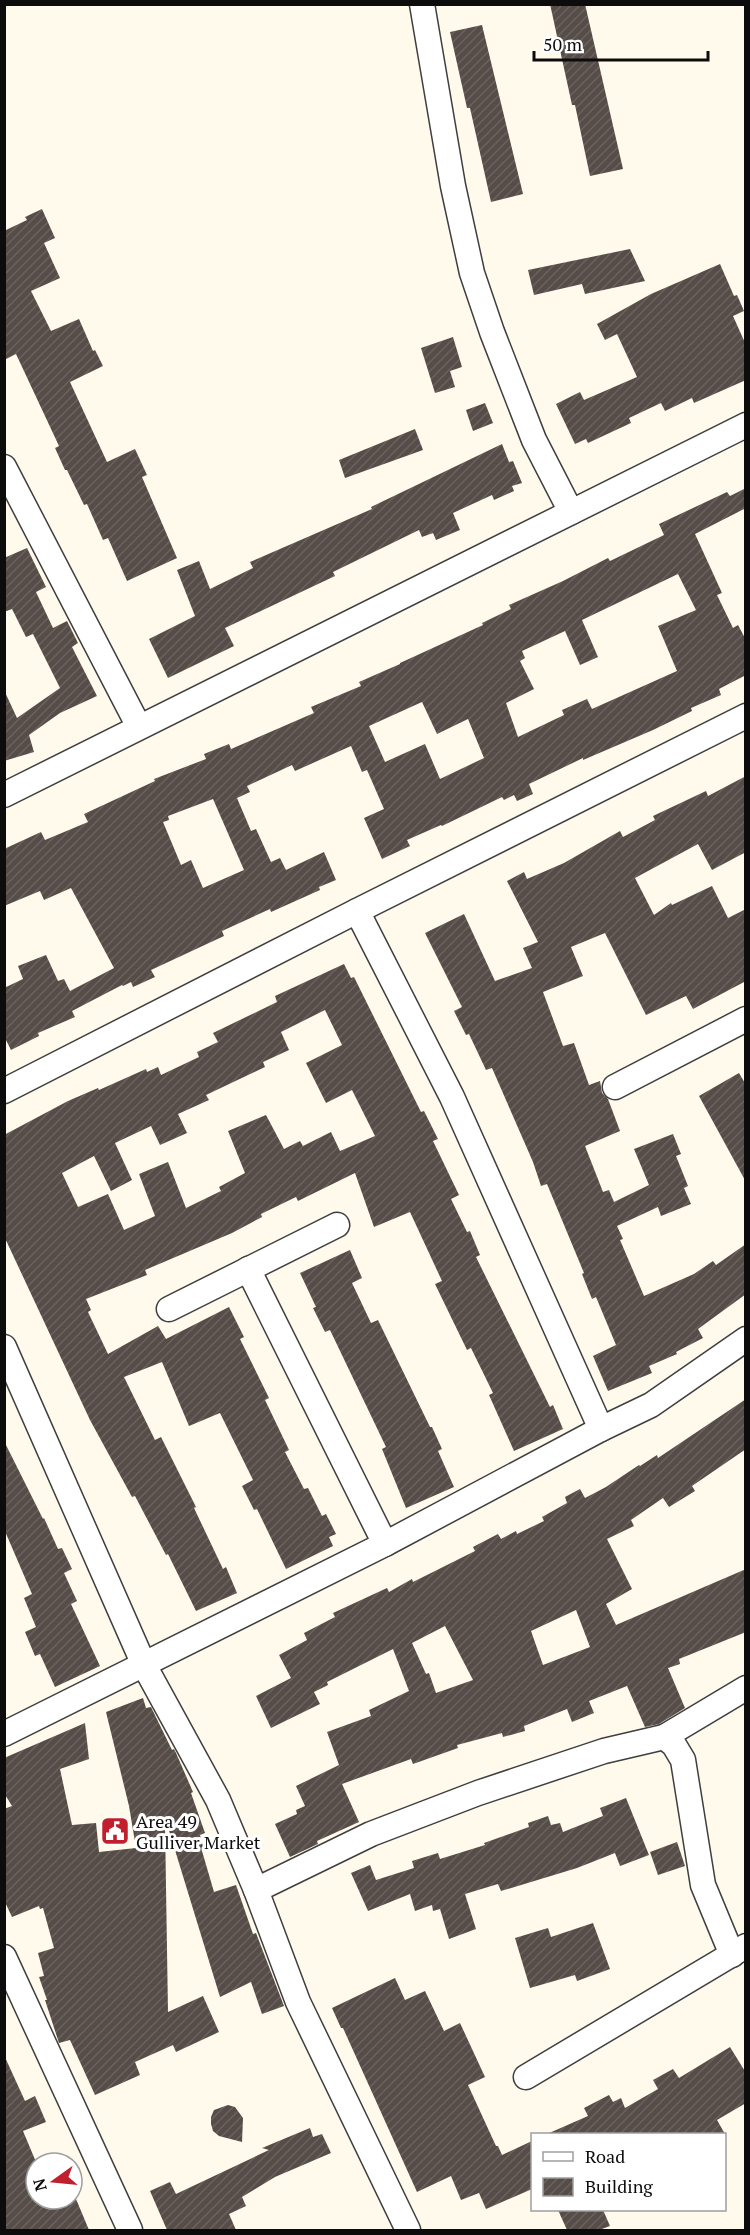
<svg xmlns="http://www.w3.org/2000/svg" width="750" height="2235" font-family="'PT Serif',serif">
	<defs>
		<pattern id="building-hatch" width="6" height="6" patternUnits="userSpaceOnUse" patternTransform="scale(1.5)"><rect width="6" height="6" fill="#564d48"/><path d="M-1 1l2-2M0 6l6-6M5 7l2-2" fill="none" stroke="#69625e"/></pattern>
	</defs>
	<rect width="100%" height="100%" fill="#fffaec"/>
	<!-- building -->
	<g fill="url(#building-hatch)" fill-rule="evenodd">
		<path d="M550,4H585L623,169L590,176L575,105H572Z"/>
		<path d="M482,25L523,194L491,202L470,108H467L450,32Z"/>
		<path d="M42,209L55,238L44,243L60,278L31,291L51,331L79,319L93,351L95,350L103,366L70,382L107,462L135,449L147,475L142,477L177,558L127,581L108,538L103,540L87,504L84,505L67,470H65L55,448L59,446L16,354L4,360V231L27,220L25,217Z"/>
		<path d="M630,249L645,281L585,294L582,284L534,295L528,270Z"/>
		<path d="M720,264L734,296L737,295L744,311L733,316L746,345V380L694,403L692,398L665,411L661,403L629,418L631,423L588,443L586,439L575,444L556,404L580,392L584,400L637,377L617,334L605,340L597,324L651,294Z"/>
		<path d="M453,337L462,367L450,371L455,387L435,393L421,348Z"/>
		<path d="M485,403L493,423L473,431L466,410Z"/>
		<path d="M415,429L423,450L345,478L339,460Z"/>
		<path d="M502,444L509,462L513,461L522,483L512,486L514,491L494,500L492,495L453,513L460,530L436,540L433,533L422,537L419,530L333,572L335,576L225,628L234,646L168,678L149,639L195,616L177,570L199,561L210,589L253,568L250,562L372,509L371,507Z"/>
		<path d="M746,488V508L695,534L722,593L717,595L733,628L738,625L746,640V675L719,689L721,695L691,708L692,711L653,730L583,760V758L529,784L533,794L517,801L514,795L504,800L502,797L442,826L441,825L407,840L410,846L382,859L364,818L384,809L367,770L362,772L351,746L295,771L292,765L247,786L250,792L237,798L251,831L256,829L271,862L280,858L286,870L324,852L336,880L319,887L320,890L271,912L270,909L222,931L224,936L151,970L155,977L133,987L131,982L123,986L122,985L72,1011L75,1017L38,1033L39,1036L11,1050L4,1036V988L23,979L18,966L46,955L58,981L64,979L70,991L114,968L71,888L44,900L40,891L4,906V849L41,832L45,840L88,822L84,814L155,781L154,779L206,759L204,754L229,744L231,749L314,713L311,707L361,686L359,682L400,664V663L483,625L482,623L511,609L509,605L563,581L608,558L610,561L664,535L659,524L727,492L730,496ZM678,574L696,610L658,626L677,671L592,709L587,699L562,710L564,715L518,737L506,703L534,689L520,661L525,658L522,651L565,631L580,665L598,657L582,620ZM422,702L437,734L468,719L484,758L440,779L425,744L385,762L369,726ZM213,799L244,870L203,888L191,860L181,865L163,822L169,820L168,816Z"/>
		<path d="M27,548L46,587L36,592L53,628L67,621L78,643L72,647L97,696L60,713L29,735L34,752L4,761V690L17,718L60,688L33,634L26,637L12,609L4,612V558Z"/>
		<path d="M746,776V852L712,870L698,844L635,878L654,915L671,903L672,905L712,886L728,918L746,909V981L693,1009L686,996L646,1015L605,933L571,947L583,976L543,992L563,1046L574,1043L589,1085L600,1081L602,1093L608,1099L620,1131L585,1146L603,1192L609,1190L614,1202L649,1185L634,1149L673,1134L681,1154L676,1156L688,1186L684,1188L691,1204L661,1216L658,1207L617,1226L623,1239L620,1240L644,1296L694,1274L713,1261L716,1265L746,1244V1294L698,1329L703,1338L676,1352L677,1354L649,1366L652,1373L608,1391L593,1356L616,1345L596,1297L592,1299L582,1274L584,1273L547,1184L541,1186L533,1162L492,1068L486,1070L469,1034L466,1035L454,1011L462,1007L425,933L464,914L495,981L532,968L523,948L538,942L507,881L524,872L527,879L564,863L620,831L623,837L655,820L653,816L706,791L708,796Z"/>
		<path d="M344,964L351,978L354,977L421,1112L424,1111L438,1139L433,1141L459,1195L451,1199L467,1232L470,1231L480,1255L476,1257L550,1407L553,1405L563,1429L514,1451L489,1395L493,1393L471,1348L467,1350L435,1284L442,1281L410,1212L374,1227L355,1173L298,1201L296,1197L261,1214L262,1217L232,1233L145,1270L147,1275L86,1299L91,1310L88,1312L108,1354L158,1326L166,1339L229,1307L244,1337L240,1339L269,1398L265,1400L289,1450L285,1452L304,1489L308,1488L322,1516L326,1514L336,1534L329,1537L333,1546L286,1569L257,1509L254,1510L242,1486L253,1480L220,1413L189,1426L162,1362L124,1377L155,1440L161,1437L196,1507L194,1508L223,1569L226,1567L237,1593L196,1611L168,1554L166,1555L135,1496L132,1497L90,1420L4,1236V1135L68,1101L98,1088L99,1090L146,1069L147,1072L158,1067L161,1075L199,1057L197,1052L218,1042L213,1033L277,1002L275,996ZM325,1010L342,1045L306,1063L326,1103L352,1090L375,1136L340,1151L331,1132L303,1146L300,1141L284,1149L266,1115L228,1131L245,1173L219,1187L221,1191L186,1208L168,1162L139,1174L155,1216L124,1230L108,1194L78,1207L62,1173L94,1156L111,1191L132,1180L115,1143L151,1126L160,1145L187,1133L178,1114L209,1100L206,1095L265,1067L263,1062L289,1050L281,1032Z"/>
		<path d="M739,1073L746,1085V1182L699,1096Z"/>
		<path d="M350,1250L362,1278L352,1283L371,1323L378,1320L430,1427H432L442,1449L438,1451L454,1487L406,1508L382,1449L386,1447L330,1330L325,1332L313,1308L316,1307L300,1273Z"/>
		<path d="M746,1399V1449L692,1486L695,1491L669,1507L663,1498L631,1520L634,1526L607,1539L632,1589L606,1604L616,1625L746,1569V1632L679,1659L680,1664L668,1668L685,1708L659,1724L645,1727L627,1686L589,1701L594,1713L572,1722L567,1709L524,1726L525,1731L503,1737L502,1733L457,1745L458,1748L413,1764L411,1759L342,1784L359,1822L317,1841L318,1844L290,1857L275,1824L297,1814L296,1810L305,1806L296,1786L339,1765L327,1732L371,1716L369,1710L409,1691L393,1649L327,1682L328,1685L314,1692L320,1704L271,1728L256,1696L291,1678L279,1655L307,1640L304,1633L335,1617L333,1613L387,1588L389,1592L412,1579L413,1582L475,1551L473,1547L498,1534L501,1539L516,1531L517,1534L544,1521L542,1517L567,1503L565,1497L580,1489L585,1498L606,1487L639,1465L640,1466L657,1455L658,1458ZM576,1610L590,1647L543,1665L531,1631ZM445,1626L473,1680L436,1693L429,1673L426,1674L412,1643Z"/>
		<path d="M4,1441L43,1519L44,1518L58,1549L62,1548L72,1569L64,1573L77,1601L71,1604L100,1666L55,1687L40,1654L35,1656L25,1632L36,1627L24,1598L32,1594L4,1529Z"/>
		<path d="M143,1698L146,1708L151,1707L172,1750L174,1749L176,1753L193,1792L191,1793L205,1833L200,1835L204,1851H202L214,1892L236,1885L253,1934L256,1933L284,2006L262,2014L251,1982L220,1997L167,1824H165L168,2012L203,1996L219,2032L176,2052L173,2045L135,2062L140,2075L95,2095L70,2040L59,2043L45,2000H47L39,1977L44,1976L38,1953L54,1948L43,1908L40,1909L39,1906L12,1917L4,1900V1809L12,1806L4,1793V1758L85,1723L89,1759L60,1769L72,1825L96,1823L99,1852L136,1848L129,1806L106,1712Z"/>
		<path d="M626,1798L649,1855L620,1866L615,1853L577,1868L501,1891L498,1884L465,1894L476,1929L449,1939L440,1909L433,1911L432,1905L415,1911L410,1894L368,1911L351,1873L370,1865L376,1880L414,1868L412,1861L438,1853L440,1859L485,1845L484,1843L529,1827L528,1823L548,1816L551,1825L560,1823L563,1832L603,1816L600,1808Z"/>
		<path d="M677,1842L685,1866L658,1875L650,1852Z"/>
		<path d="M593,1923L610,1969L577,1981L575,1975L530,1988L515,1938L548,1928L551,1937Z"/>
		<path d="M395,1978L405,2000L425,1991L444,2031L460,2023L485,2077L468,2085L496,2146H498L502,2155L532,2141V2189L486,2209L479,2193L461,2200L451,2176L417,2192L343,2028H341L332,2008Z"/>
		<path d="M730,2047L746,2073V2103L717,2120L725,2134H547L588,2116L584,2108L609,2095L613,2102L621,2098L625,2108L658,2089L653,2080L673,2069L679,2078Z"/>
		<path d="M4,2055L25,2101L35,2096L46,2122L23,2131L36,2162V2199H76L89,2230H4Z"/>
		<path d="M228,2105L235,2107L243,2118L242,2142L219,2136L213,2131L211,2124V2117L214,2110Z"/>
		<path d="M310,2128L313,2137L322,2134L331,2153L275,2177L242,2197L246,2206L229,2214L236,2230H167L150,2191L170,2182L176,2194L269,2150L262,2148Z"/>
		<path d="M558,2210H603L610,2226L599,2230H567Z"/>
	</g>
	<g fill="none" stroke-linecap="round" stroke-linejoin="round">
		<!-- minor casing -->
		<g stroke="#3f3f3f" stroke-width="27">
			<g id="minor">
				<path d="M422,4L453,186L472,273L492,332L534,440L571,512"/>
				<path d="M4,467L139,727"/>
				<path d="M4,795L746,425"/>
				<path d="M357,911L452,1097L601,1429"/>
				<path d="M615,1087L746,1019"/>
				<path d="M4,1091L357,911L746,716"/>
				<path d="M248,1269L385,1544"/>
				<path d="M169,1309L337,1225"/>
				<path d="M4,1347L144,1665L218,1800L256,1890L298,2002L408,2230"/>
				<path d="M4,1734L385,1544L601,1429L651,1405L746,1339"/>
				<path d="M664,1737L674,1745L683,1760L703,1885L732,1955"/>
				<path d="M256,1890L371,1834L478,1793L604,1751L664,1737L746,1688"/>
				<path d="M4,1957L130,2230"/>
				<path d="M526,2077L746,1946"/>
			</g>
		</g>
		<!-- minor -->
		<use href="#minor" stroke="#fff" stroke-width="24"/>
	</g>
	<!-- icons -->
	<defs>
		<g id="civic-square" transform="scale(1.5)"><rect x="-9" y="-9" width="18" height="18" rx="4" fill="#c21f2e" stroke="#fff"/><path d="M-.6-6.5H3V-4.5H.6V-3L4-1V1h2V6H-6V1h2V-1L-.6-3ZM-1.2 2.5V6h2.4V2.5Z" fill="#fff"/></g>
	</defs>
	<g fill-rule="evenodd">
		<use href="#civic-square" x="115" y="1831"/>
	</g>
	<g text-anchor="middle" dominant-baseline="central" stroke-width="6" stroke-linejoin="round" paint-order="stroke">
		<!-- poi labels -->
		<g font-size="18" fill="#0c0c0c" stroke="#fff" text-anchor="start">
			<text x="136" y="1821">Area 49<tspan x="136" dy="21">Gulliver Market</tspan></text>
		</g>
	</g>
	<!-- border -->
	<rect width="750" height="2235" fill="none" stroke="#0c0c0c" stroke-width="12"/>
	<!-- legend -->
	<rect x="531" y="2133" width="195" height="78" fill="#ffffff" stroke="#9e9e9e" stroke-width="1.5"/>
	<rect x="543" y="2152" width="30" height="9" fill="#ffffff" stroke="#9e9e9e" stroke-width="1.5"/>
	<text x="585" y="2163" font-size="18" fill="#0c0c0c">Road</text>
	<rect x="543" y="2178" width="30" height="18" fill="url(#building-hatch)" stroke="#9e9e9e" stroke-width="1.5"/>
	<text x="585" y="2193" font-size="18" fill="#0c0c0c">Building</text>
	<!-- north arrow -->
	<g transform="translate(54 2181) rotate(255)"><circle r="28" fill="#ffffff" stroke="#9e9e9e" stroke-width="1.5"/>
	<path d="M0-4.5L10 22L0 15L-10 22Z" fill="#c21f2e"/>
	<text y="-9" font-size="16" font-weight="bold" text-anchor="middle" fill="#0c0c0c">N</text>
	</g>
	<!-- scale -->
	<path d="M534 51v9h174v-9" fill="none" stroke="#0c0c0c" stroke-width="3"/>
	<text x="543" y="51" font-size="18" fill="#0c0c0c" stroke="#ffffff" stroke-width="4.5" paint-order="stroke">50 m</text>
</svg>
